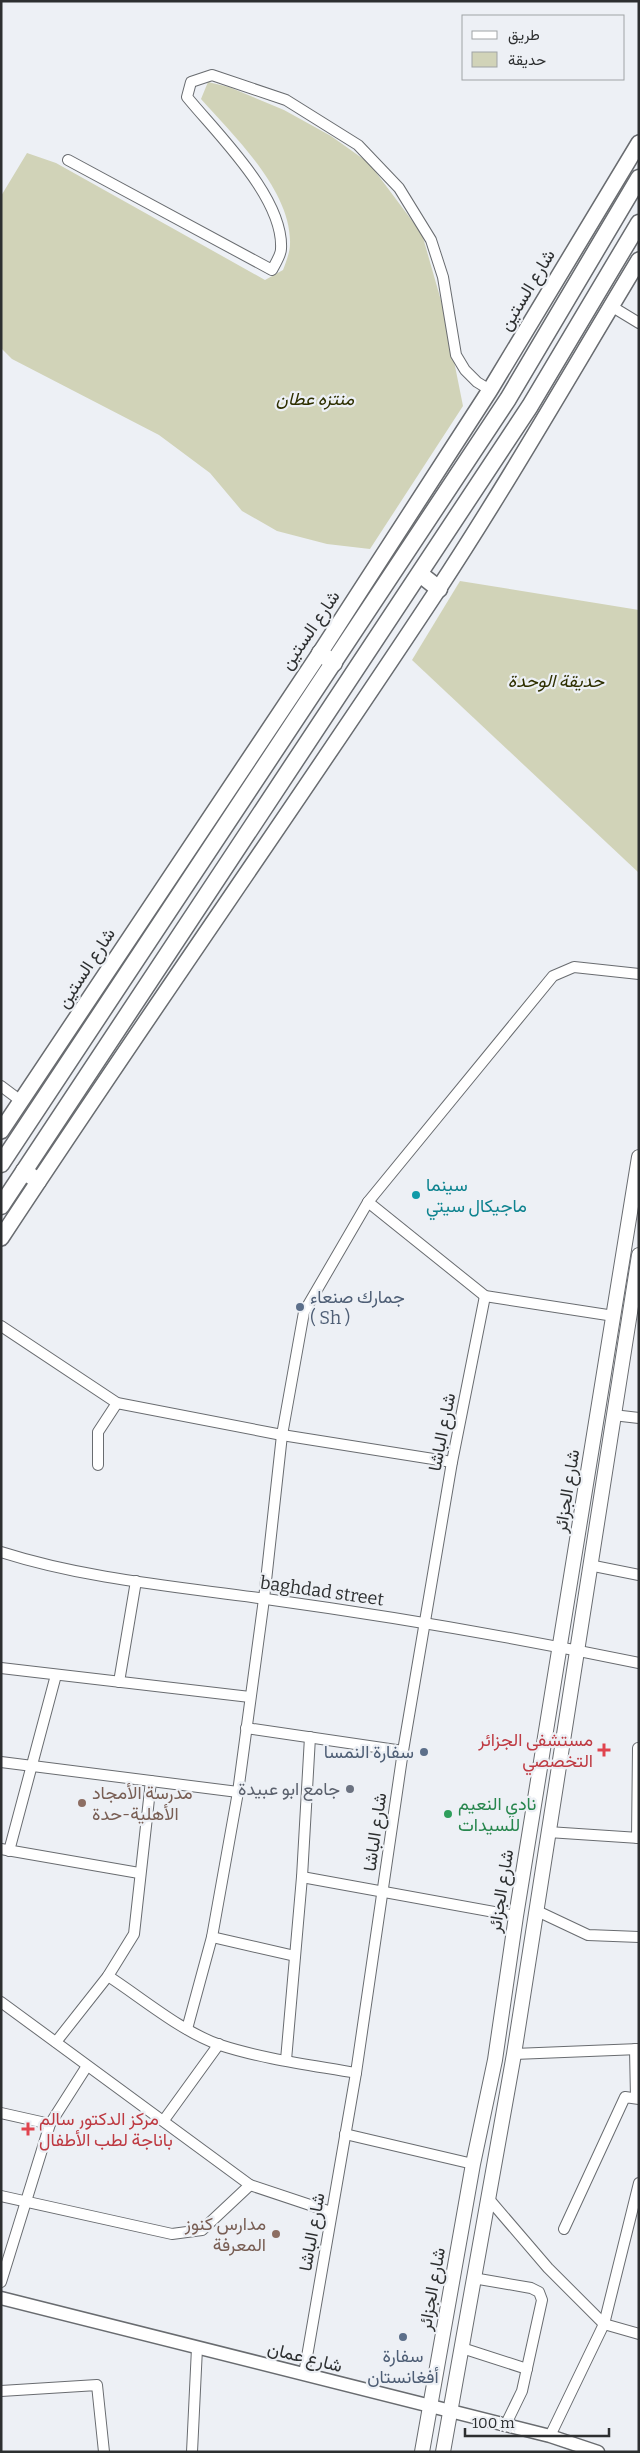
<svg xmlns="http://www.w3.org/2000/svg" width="640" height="2453" font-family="Bitter,Vazirmatn,serif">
	<rect width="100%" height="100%" fill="#edf0f5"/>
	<!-- green -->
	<g fill="#d1d3b8">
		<path d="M208,82L229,87L284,110L331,136L369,163L422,234L444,311L463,406L370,549L327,544L277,531L242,511L210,473L159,435L12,359L1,348V196L27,153L56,163L265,280L283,270C286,262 290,252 290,244C292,191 233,135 201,99Z"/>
		<path d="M460,581L639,610V873L412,660Z"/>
	</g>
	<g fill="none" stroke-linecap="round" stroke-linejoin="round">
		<!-- minor casing -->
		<g stroke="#696c70" stroke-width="12">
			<g id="minor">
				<path d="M68,160L272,270C275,264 281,255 281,249C284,198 218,135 187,97L191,82L212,75L286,100L358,145L399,188L431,240L443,277L456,355L465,370L477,382L490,390"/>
				<path d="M611,306L639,323"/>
				<path d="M1,1086L21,1101"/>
				<path d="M368,1202L485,1296L614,1316"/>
				<path d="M1,1326L117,1403L282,1435L452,1462"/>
				<path d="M613,1415L639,1418"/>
				<path d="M98,1465V1432L117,1403"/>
				<path d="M1,1552C89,1580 182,1587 273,1600C396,1617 517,1638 639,1663"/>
				<path d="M589,1565L639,1575"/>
				<path d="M1,1668L250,1697"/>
				<path d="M119,1682L136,1581"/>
				<path d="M246,1728L403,1751"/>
				<path d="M1,1762L238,1792"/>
				<path d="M548,1832L639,1838"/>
				<path d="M637,1838L638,1748"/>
				<path d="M1,1849L139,1873"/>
				<path d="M9,1851L56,1675"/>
				<path d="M302,1877L516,1916"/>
				<path d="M535,1910L588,1935L639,1937"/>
				<path d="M212,1937L295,1956"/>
				<path d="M108,1976C142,1998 182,2032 220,2045C263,2059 311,2065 356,2073"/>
				<path d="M1,2002L250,2185L331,2212"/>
				<path d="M187,2029L212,1937L238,1792L264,1599L282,1435L304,1312L368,1202L553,976L574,967L639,974"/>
				<path d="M56,2042L108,1976L134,1934L151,1781"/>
				<path d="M635,2049L636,2098"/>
				<path d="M514,2054L639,2049"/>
				<path d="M286,2060L302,1877L310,1737"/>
				<path d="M1,2113L50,2124"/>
				<path d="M164,2120L219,2044"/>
				<path d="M345,2134L473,2164"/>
				<path d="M1,2196L172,2234L202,2230L250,2185"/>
				<path d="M488,2198L548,2268L604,2324L639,2334"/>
				<path d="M564,2229L625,2097L639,2099"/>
				<path d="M473,2278L531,2288L539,2292L542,2300L522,2391L505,2426"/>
				<path d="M1,2282L50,2124L87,2066"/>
				<path d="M462,2348L527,2369"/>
				<path d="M304,2374L356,2073L403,1751L452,1462L485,1296"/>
				<path d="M1,2391L97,2385L104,2452"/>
				<path d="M550,2436L604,2324L639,2183"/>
				<path d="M192,2452L197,2348"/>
			</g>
		</g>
		<!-- tertiary casing -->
		<g stroke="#696c70" stroke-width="15">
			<path id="tertiary" d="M1,2298L550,2436L598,2452"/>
		</g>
		<!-- secondary casing -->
		<g stroke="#696c70" stroke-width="16">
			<g id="secondary">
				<path d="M422,2452L473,2164L495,2060L516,1916L639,1157"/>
				<path d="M443,2452L514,2054L639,1255"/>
			</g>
		</g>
		<!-- primary casing -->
		<g stroke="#696c70" stroke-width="18">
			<g id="primary">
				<path d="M1,1131L320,653L490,390L639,143"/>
				<path d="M1,1238C144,1020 294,808 437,591C508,483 572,371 639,260"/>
			</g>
		</g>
		<!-- trunk casing -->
		<g stroke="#696c70" stroke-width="19">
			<g id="trunk">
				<path d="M420,574L439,589"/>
				<path d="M320,653L334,663"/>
				<path d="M1,1164L508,399L639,178"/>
				<path d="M24,1171L38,1181"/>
				<path d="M1,1206L530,406L639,223"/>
			</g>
		</g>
		<!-- minor -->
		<use href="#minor" stroke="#fff" stroke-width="10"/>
		<!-- tertiary -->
		<use href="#tertiary" stroke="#fff" stroke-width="12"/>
		<!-- secondary -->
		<use href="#secondary" stroke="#fff" stroke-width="14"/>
		<!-- primary -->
		<use href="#primary" stroke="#fff" stroke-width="15"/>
		<!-- trunk -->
		<use href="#trunk" stroke="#fff" stroke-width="16"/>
	</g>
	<!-- markers -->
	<circle fill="#0f9aa8" stroke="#edf0f5" stroke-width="2" cx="416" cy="1195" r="5"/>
	<g fill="#5c6f8a" stroke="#edf0f5" stroke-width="2">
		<circle cx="300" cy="1307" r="5"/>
		<circle cx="424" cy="1752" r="5"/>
		<circle cx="403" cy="2337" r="5"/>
	</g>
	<g fill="#e0444e" stroke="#edf0f5" stroke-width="2">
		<path d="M601.5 1742.5h5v5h5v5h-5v5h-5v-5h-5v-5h5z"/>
		<path d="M25.5 2121.5h5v5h5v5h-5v5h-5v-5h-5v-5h5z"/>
	</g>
	<circle fill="#6b7280" stroke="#edf0f5" stroke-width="2" cx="350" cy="1789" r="5"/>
	<g fill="#8d6e63" stroke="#edf0f5" stroke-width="2">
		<circle cx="82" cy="1803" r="5"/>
		<circle cx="276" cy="2234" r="5"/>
	</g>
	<circle fill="#2e9e5b" stroke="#edf0f5" stroke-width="2" cx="448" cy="1814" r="5"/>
	<g text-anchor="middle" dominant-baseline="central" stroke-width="4.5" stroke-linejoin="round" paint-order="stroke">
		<!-- street labels -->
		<g font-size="18" fill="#2d2f30" stroke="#edf0f5">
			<text transform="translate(527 290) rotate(-59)">شارع الستين</text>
			<text transform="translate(310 630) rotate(-56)">شارع الستين</text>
			<text transform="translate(86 968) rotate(-57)">شارع الستين</text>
			<text transform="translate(442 1432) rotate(-79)">شارع الباشا</text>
			<text transform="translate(567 1491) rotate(-81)">شارع الجزائر</text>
			<text transform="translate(322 1591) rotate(8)">baghdad street</text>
			<text transform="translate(375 1832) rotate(-82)">شارع الباشا</text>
			<text transform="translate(501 1891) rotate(-81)">شارع الجزائر</text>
			<text transform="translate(312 2232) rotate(-80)">شارع الباشا</text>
			<text transform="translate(432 2289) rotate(-80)">شارع الجزائر</text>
			<text transform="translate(305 2357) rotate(14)">شارع عمان</text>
		</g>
		<!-- park labels -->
		<g font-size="18" font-style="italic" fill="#2e2f00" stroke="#edf0f5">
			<text x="315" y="399">منتزه عطان</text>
			<text x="556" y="681">حديقة الوحدة</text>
		</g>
		<!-- culture labels -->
		<g font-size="18" fill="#0d838f" stroke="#edf0f5" text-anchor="start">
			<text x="426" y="1185">سينما<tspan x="426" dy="21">ماجيكال سيتي</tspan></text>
		</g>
		<!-- service labels -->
		<g font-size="18" fill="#4e5e75" stroke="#edf0f5" text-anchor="start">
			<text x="310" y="1297">جمارك صنعاء<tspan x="310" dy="21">( Sh )</tspan></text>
			<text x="414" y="1752" text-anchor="end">سفارة النمسا</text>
			<text x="403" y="2356" text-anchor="middle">سفارة<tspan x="403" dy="21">أفغانستان</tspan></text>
		</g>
		<!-- health labels -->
		<g font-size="18" fill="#be3a42" stroke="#edf0f5" text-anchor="end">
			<text x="593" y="1740">مستشفى الجزائر<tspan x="593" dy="21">التخصصي</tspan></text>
			<text x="39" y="2119" text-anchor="start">مركز الدكتور سالم<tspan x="39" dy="21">باناجة لطب الأطفال</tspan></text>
		</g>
		<!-- worship labels -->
		<g font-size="18" fill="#5b616d" stroke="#edf0f5" text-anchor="end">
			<text x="340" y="1789">جامع ابو عبيدة</text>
		</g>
		<!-- education labels -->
		<g font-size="18" fill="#785e54" stroke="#edf0f5" text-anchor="start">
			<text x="92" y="1793">مدرسة الأمجاد<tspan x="92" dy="21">الأهلية-حدة</tspan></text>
			<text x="266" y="2224" text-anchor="end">مدارس كنوز<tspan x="266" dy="21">المعرفة</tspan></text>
		</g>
		<!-- leisure labels -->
		<g font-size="18" fill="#27864d" stroke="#edf0f5" text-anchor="start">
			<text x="458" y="1804">نادي النعيم<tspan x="458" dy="21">للسيدات</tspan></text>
		</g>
	</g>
	<!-- border -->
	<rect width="640" height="2453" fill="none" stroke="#2d2f30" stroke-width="5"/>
	<!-- legend -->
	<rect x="462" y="15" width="162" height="65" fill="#edf0f5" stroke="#a0a3a6"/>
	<rect x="472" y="31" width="25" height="8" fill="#ffffff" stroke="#a0a3a6"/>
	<text x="508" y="40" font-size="15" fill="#2d2f30">طريق</text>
	<rect x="472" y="52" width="25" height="15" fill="#d1d3b8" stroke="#a0a3a6"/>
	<text x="508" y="65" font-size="15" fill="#2d2f30">حديقة</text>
	<!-- scale -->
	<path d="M465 2428v8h144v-8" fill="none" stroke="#2d2f30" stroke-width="2.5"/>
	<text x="472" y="2428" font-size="15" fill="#2d2f30" stroke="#edf0f5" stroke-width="4" paint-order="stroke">100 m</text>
</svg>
